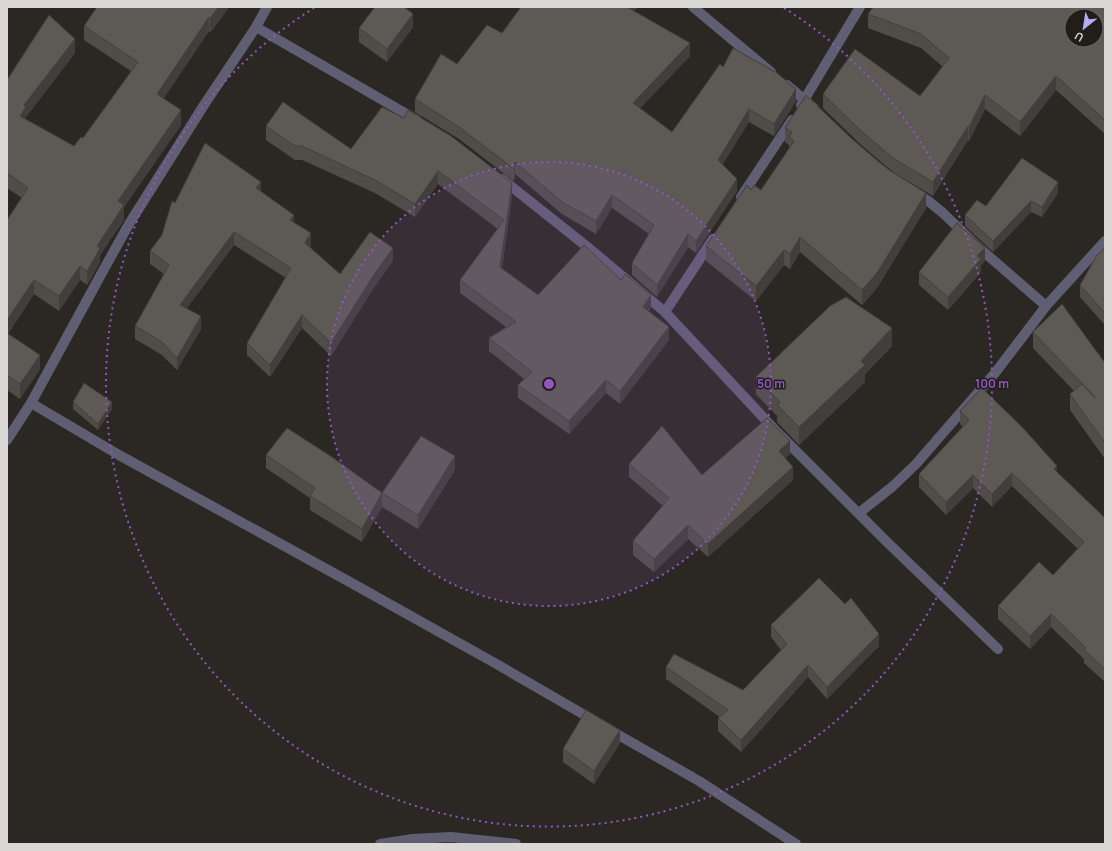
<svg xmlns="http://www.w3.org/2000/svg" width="1112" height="851" font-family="Manrope,sans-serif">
	<rect width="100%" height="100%" fill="#2b2823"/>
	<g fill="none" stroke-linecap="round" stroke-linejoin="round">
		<!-- minor -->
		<g stroke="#605e72" stroke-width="10">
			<path d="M693,7L771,72"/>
			<path d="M256,27L417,120"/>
			<path d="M787,85L814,108"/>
			<path d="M801,105L860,7"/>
			<path d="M502,179L590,249L665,312L775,430L887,542L998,649"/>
			<path d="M915,193L927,200L943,213L977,246L1046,306"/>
			<path d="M741,197L792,120"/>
			<path d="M665,312L713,239"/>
			<path d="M31,403L119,455L348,581L493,662L595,721"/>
			<path d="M7,440L31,403L104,269L129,224L204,105L256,27L267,7"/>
			<path d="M859,513L892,487L916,464L995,373L1046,306L1105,241"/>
			<path d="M608,729L699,781L796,844"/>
			<path d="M380,844L413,839L451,837L516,844"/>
		</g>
	</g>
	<!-- wall -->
	<g fill="#504d49">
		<path d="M229,7L210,33L209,31L164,98L181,125L124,207V220L100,255V262L89,282L87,285L80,280L59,311L34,294L8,334L40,369L20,399L7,390V220L22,198L7,188V80L75,53L26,117V120L74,146L83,138L131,71L84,40V26Z"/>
		<path d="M1105,7V134L1056,90L1020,136L985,109L969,141L968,140L933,196L896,174L887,167L859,143L823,108V94L920,96L943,67L921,48L868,28V14Z"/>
		<path d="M634,11L690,56L640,108L672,132L723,67L796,101L774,136L749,122L722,164L737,191L696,253L688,247L657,297L632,275V263L649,234L612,208L596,234L562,214L515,174L514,181L459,139L415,112V99L457,64L502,33Z"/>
		<path d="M413,27L387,62L359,42V28Z"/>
		<path d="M382,107L512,196L502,269L538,295L651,308L649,311L669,340L620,404L606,393L569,434L518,398V385L524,379L489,351V338L506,327L460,293V280L498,229L438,184L415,217L375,193L302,160H295L266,140V126L351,149Z"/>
		<path d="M785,128L851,138L926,208L877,288L862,305L800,252L790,269L784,265L756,301L706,261V246L751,190H761L789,149V145L785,142Z"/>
		<path d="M261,192L294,223L311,246L310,247L340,274L393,261L373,289L331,356L302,328L270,377L247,355V343L286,278L234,245L187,308L201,329L177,370L162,355L135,339V326L164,274L150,264V251L162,235L175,203Z"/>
		<path d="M1058,193L1042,217L1031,212L993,252L965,226V215L986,206Z"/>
		<path d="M1105,248V325L1080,297V285Z"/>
		<path d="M985,261L981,265V272L948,310L919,285V272Z"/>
		<path d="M1033,332L1105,363V459L1070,410V394L1074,391L1033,348Z"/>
		<path d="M892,346L865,374V382L799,445L777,422V416L756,394V377Z"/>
		<path d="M73,402L112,409L98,430L73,409Z"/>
		<path d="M960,411L1057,473L1105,518V682L1084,663V659L1051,627L1030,649L998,619V606L1053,575L1078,549L1012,486L992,507L973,488L946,515L919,487V474L963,427L960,424Z"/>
		<path d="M790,454L785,458L793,480L708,557L688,539L654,572L633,555V541L663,506L629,477V464L702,475Z"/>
		<path d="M266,455L382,493L455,470L418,529L382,507L362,542L310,510V498L266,468Z"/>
		<path d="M771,625L879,646L827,699L808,677L741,752L718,731V718L720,717L666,679V667L743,690L781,650L771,637Z"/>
		<path d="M620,743L594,784L563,762V749Z"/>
	</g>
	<!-- shaded-wall -->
	<g fill="#413e3c">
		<path d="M219,7H229L210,33V18Z"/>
		<path d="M627,7H638L627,19Z"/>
		<path d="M413,14V27L387,62V49Z"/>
		<path d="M209,17V31L157,108V94Z"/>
		<path d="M75,39V53L26,117V121L20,116L24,105Z"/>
		<path d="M690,43V56L633,116V103Z"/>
		<path d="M1056,76V90L1020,136V122Z"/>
		<path d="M796,89V101L774,136V124Z"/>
		<path d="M985,95V109L969,141V127Z"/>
		<path d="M749,109V122L718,172V160Z"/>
		<path d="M181,110V125L124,207V220L100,255V262L87,285V271L97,246L118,201Z"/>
		<path d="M968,126V140L933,196V182Z"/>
		<path d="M515,162V174L514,181V169Z"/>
		<path d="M438,171V184L415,217V204Z"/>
		<path d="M737,179V191L696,253V241Z"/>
		<path d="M261,182V194L256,188Z"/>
		<path d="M1058,182V193L1042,217V207Z"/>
		<path d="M512,183V196L500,281V267Z"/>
		<path d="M926,193V208L877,288L862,305V290Z"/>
		<path d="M612,195V208L596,234V221Z"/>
		<path d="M1031,201V212L993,252V241Z"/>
		<path d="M294,215V228L290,220Z"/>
		<path d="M234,232V245L180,317V305Z"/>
		<path d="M311,233V246L305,255V243Z"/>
		<path d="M688,234V247L657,297V285Z"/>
		<path d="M800,237V252L790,269V254Z"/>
		<path d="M393,248V261L373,289L331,356V343L373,276Z"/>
		<path d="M985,248V261L981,265V272L948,310V297L977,256Z"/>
		<path d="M784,250V265L756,301V286Z"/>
		<path d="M80,266V280L59,311V296Z"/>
		<path d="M34,280V294L7,335V320Z"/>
		<path d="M651,295V308L643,320V307Z"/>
		<path d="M302,315V328L270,377V365Z"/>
		<path d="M201,316V329L177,370V358Z"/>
		<path d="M669,327V340L620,404V391Z"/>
		<path d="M892,328V346L865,374V382L799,445V427Z"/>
		<path d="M40,355V369L20,399V384Z"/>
		<path d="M606,380V393L569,434V421Z"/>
		<path d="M112,402V409L98,430V424Z"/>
		<path d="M790,441V454L779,464V451Z"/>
		<path d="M455,456V470L418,529V515Z"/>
		<path d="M1057,466V479L1054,469Z"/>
		<path d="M793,467V480L708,557V544Z"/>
		<path d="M1012,473V486L992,507V494Z"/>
		<path d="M973,475V488L946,515V502Z"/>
		<path d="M382,493V507L362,542V529Z"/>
		<path d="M688,525V539L654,572V559Z"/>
		<path d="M1051,614V627L1030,649V636Z"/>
		<path d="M879,634V646L827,699V687Z"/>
		<path d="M808,665V677L741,752V740Z"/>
		<path d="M620,730V743L594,784V771Z"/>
	</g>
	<!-- building -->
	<g fill="#5d5955" stroke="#413e3c" fill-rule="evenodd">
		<path d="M97,7H219L210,18L209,17L157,94L181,110L118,201L124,205L97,246L100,248L89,268L87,271L80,266L59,296L34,280L7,320V220L28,188L7,173V80L49,15L75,39L24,105L26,107L20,116L74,146L81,137L83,138L138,62L84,26Z"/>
		<path d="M375,7H404L413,14L387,49L359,28Z"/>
		<path d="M521,7H627L690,43L633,103L672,132L720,64L723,67L733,48L777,73L796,89L774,124L749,109L718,160L737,179L696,241L688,234L657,285L632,263L654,225L612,195L596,221L562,202L515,162L514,169L459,127L415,99L441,54L457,64L487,25L502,33Z"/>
		<path d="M873,7H1105V120L1056,76L1020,122L985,95L969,127L968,126L933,182L896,160L887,153L859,129L823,94L855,49L920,96L949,58L921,34L868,14ZM1072,16H1096V40H1072Z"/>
		<path d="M806,95L851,138L879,162L889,170L926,193L877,273L862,290L800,237L790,254L784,250L756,286L706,246L747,185L751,190L754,185L761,190L794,141L789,137L792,132L785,128Z"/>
		<path d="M283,102L351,149L382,107L404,118L408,110L451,136L512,183L500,267L538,295L584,245L621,280L625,274L651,295L643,307L669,327L620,391L606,380L569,421L518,385L532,372L489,338L516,322L460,280L504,220L438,171L415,204L375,180L302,146H295L266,126Z"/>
		<path d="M205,143L261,182L256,188L294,215L290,220L311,233L305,243L340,274L370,232L393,248L373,276L331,343L302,315L270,365L247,343L291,268L234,232L180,305L201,316L177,358L162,342L135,326L169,265L150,251L162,235L172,201L175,203Z"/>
		<path d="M1022,158L1058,182L1042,207L1031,201L993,241L965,215L977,200L986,206Z"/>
		<path d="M957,223L985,248L977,256L981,259L948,297L919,272Z"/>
		<path d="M1105,248V313L1080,285L1097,255Z"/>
		<path d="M846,297L892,328L861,361L865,365L799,427L777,405L780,402L756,377L830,306Z"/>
		<path d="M1062,304L1105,363V443L1070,394L1082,384L1095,398V397L1033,332Z"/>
		<path d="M7,333L40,355L20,384L7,375Z"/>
		<path d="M84,383L112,402L98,424L73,402Z"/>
		<path d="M982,388L1023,428L1057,466L1054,469L1105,518V669L1084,650L1086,648L1051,614L1030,636L998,606L1039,562L1053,575L1084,542L1012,473L992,494L973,475L946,502L919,474L969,420L960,411Z"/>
		<path d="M767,418L790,441L779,451L793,467L708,544L688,525L654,559L633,541L669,498L629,464L662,426L702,475Z"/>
		<path d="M287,428L332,457L382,493L362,529L310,496L315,488L266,455Z"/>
		<path d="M421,436L455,456L418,515L382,493Z"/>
		<path d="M819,578L845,604L851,598L879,634L827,687L808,665L741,740L718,718L728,710L666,667L674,654L743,690L787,644L771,625Z"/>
		<path d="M586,710L620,730L594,771L563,749Z"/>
	</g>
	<!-- distance rings -->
	<circle cx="549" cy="384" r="222" fill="#9357c4" fill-opacity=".12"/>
	<g fill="none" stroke="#9357c4" stroke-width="2" stroke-dasharray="2 4">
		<circle cx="549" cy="384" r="222"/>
		<path d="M784 8A443 443 0 1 1 314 8"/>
	</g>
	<circle cx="549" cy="384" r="6" fill="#9357c4" stroke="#211e1a" stroke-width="2"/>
	<g font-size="12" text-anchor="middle" font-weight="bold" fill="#9357c4" stroke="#211e1a" stroke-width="3" stroke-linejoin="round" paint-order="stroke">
		<text x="771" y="388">50 m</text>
		<text x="992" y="388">100 m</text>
	</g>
	<!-- border -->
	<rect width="1112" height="851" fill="none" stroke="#dad8d5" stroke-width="16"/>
	<!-- north arrow -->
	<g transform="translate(1084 28) rotate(210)"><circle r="19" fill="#211e1a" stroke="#6b6865"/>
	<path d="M0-3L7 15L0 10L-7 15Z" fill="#b5acf8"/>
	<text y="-6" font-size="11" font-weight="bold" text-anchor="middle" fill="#dad8d5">U</text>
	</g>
</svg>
